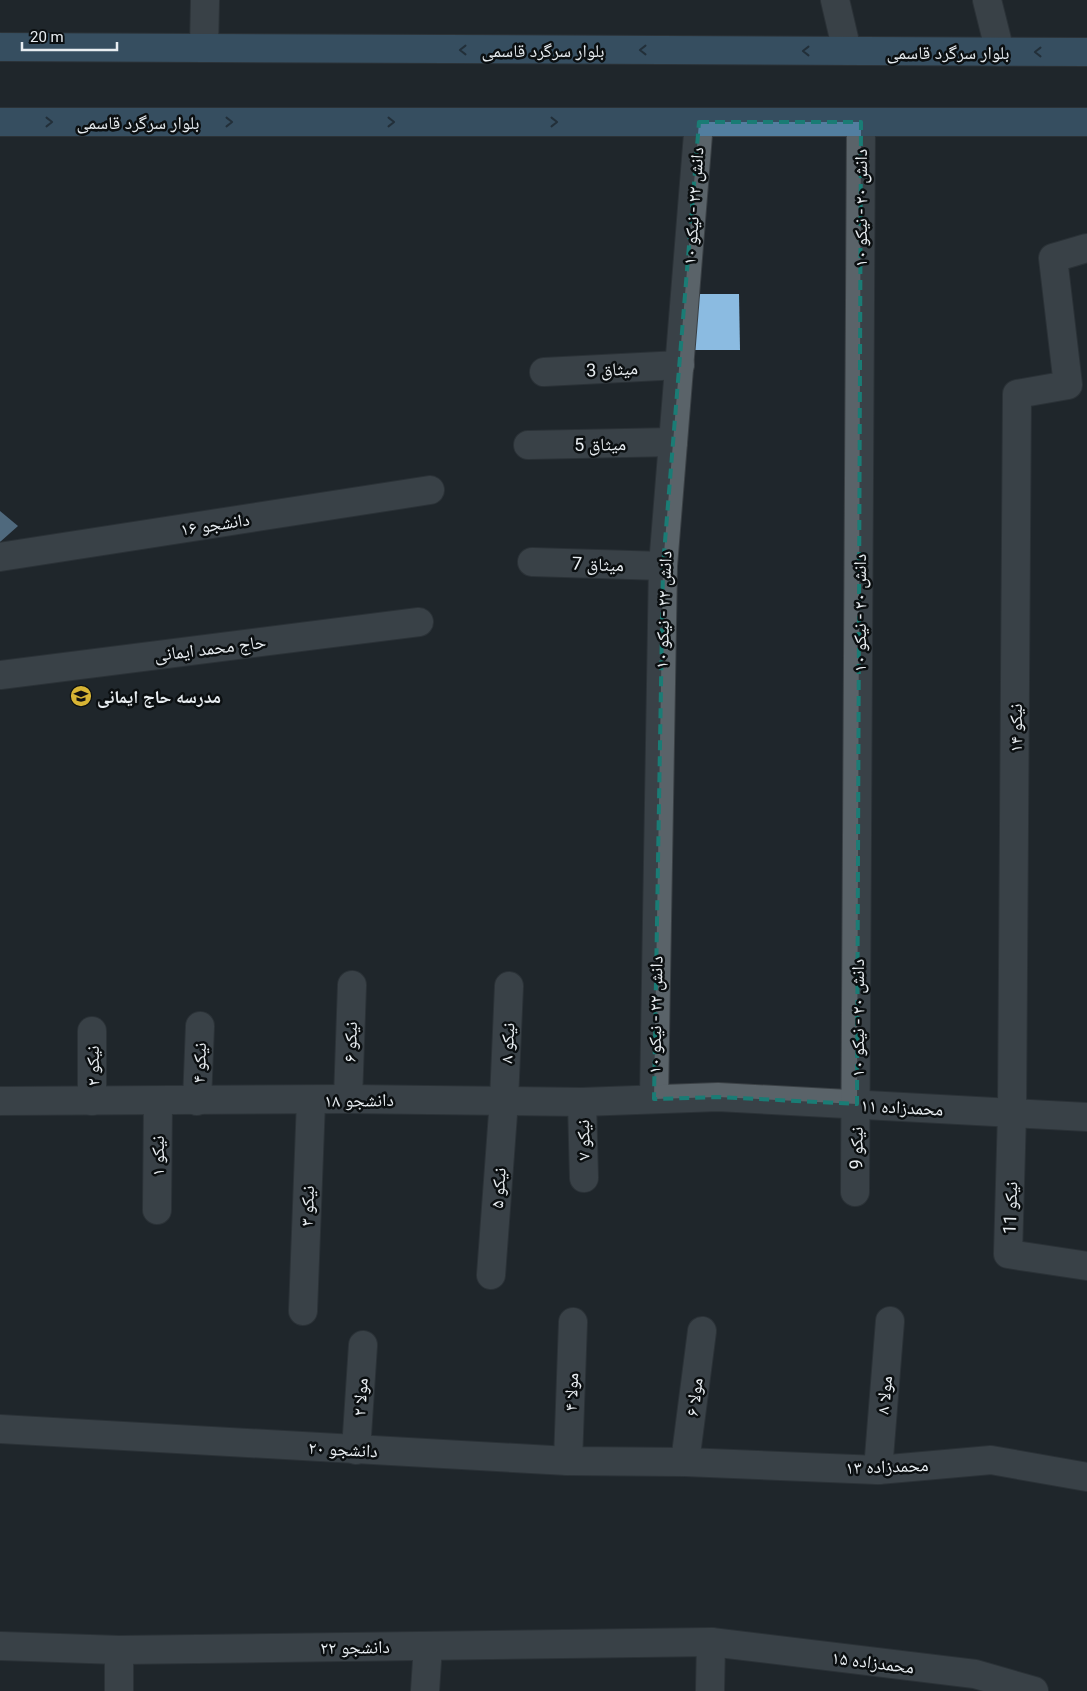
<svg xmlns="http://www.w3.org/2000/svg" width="1087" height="1691" font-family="Roboto,'Noto Naskh Arabic',sans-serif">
	<rect width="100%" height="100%" fill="#1f262c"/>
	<!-- building -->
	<g fill="#8bbbe1">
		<path d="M694,294H739L740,350H688Z"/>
		<path d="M0,511L18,526L0,542Z"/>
	</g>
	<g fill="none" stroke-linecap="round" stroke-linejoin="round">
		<!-- minor casing -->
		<g stroke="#3a4045" stroke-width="30">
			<g id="minor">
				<path d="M835,0L847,51"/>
				<path d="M987,0L1000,52"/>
				<path d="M204,48L205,0"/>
				<path d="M1087,248L1053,258L1068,385L1017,394L1012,1113L1008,1254L1087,1266"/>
				<path d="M544,372L680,365"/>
				<path d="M528,445L673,442"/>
				<path d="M0,557L430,490"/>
				<path d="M532,562L663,566"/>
				<path d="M0,675L419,622"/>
				<path d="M92,1031V1101"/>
				<path d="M348,1099L352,985"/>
				<path d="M654,1099L663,566L699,122"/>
				<path d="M0,1101L348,1099L582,1102L718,1097L1087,1117"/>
				<path d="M197,1101L200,1026"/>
				<path d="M582,1102L584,1178"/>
				<path d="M855,1192L861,122"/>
				<path d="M157,1210L158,1101"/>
				<path d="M491,1275L504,1100L509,986"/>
				<path d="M303,1311L311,1101"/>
				<path d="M0,1429L568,1461L685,1462L878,1470L991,1460L1087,1477"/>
				<path d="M356,1450L363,1345"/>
				<path d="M568,1461L573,1322"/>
				<path d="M685,1462L702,1331"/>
				<path d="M878,1470L890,1321"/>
				<path d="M0,1646L119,1650L711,1642L975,1674L1034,1691"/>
				<path d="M119,1650V1691"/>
				<path d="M425,1691L428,1646"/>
				<path d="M710,1691L711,1642"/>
			</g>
		</g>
		<!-- primary casing -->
		<g stroke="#3a4045" stroke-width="30">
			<g id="primary">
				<path d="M0,47L1087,52"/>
				<path d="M0,122H1087"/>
			</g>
		</g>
		<!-- minor -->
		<use href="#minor" stroke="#5a6369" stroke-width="28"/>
		<!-- primary -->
		<use href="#primary" stroke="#527e9f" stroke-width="28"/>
	</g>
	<!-- one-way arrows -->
	<defs><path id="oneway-chevron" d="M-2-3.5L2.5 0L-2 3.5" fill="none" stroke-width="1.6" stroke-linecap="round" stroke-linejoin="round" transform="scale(1.25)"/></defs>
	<g stroke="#273b4a">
		<use href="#oneway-chevron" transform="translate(463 50) rotate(-180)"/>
		<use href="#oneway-chevron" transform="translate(643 50) rotate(-180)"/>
		<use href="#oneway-chevron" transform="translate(806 51) rotate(-180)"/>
		<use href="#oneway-chevron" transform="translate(1038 52) rotate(-180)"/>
		<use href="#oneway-chevron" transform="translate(49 122)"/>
		<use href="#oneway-chevron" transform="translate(229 122)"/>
		<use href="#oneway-chevron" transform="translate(391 122)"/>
		<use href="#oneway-chevron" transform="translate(554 122)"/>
	</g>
	<!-- marked area -->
	<path d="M0 0H1087V1691H0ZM699,122H861L857,1104L718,1097L654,1099L663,566Z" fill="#1f262c" fill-opacity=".55" fill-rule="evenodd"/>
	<path fill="none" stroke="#1a7c75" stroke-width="4" stroke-dasharray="10 6" stroke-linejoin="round" d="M699,122H861L857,1104L718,1097L654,1099L663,566Z"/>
	<!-- icons -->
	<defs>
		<g id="school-disc" transform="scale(1.125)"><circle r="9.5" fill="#d7b434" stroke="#0b0f11"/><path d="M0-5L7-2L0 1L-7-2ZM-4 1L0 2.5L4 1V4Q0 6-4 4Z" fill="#111"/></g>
	</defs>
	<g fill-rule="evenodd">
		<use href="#school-disc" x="81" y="696"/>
	</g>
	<g text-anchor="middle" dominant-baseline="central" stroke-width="5" stroke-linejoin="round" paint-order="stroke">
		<!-- street labels -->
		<g font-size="18" fill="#e8edf1" stroke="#0b0f11">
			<text x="543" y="50">بلوار سرگرد قاسمی</text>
			<text x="948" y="52">بلوار سرگرد قاسمی</text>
			<text x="138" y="122">بلوار سرگرد قاسمی</text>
			<text transform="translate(693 206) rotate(-86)">دانش ۲۲ - نیکو ۱۰</text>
			<text transform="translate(860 208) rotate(-90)">دانش ۲۰ - نیکو ۱۰</text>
			<text transform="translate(612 369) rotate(-3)">میثاق 3</text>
			<text transform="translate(600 444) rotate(-1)">میثاق 5</text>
			<text transform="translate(215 524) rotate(-9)">دانشجو ۱۶</text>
			<text transform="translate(598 564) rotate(2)">میثاق 7</text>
			<text transform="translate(663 610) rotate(-88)">دانش ۲۲ - نیکو ۱۰</text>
			<text transform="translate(859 613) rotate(-90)">دانش ۲۰ - نیکو ۱۰</text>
			<text transform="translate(210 648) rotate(-7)">حاج محمد ایمانی</text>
			<text transform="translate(1015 728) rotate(-90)">نیکو ۱۴</text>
			<text transform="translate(655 1015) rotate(-89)">دانش ۲۲ - نیکو ۱۰</text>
			<text transform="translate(857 1018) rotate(-90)">دانش ۲۰ - نیکو ۱۰</text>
			<text transform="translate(350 1042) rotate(-88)">نیکو ۶</text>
			<text transform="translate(507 1043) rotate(-87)">نیکو ۸</text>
			<text transform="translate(199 1063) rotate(-88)">نیکو ۴</text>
			<text transform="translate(92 1066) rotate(-90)">نیکو ۲</text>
			<text transform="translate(359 1100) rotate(-1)">دانشجو ۱۸</text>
			<text transform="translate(902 1107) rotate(3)">محمدزاده ۱۱</text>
			<text transform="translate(583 1140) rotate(-91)">نیکو ۷</text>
			<text transform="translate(856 1148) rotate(-89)">نیکو 9</text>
			<text transform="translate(157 1156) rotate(-90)">نیکو ۱</text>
			<text transform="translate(498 1188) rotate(-86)">نیکو ۵</text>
			<text transform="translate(307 1206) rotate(-88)">نیکو ۳</text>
			<text transform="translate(1010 1208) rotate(-88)">نیکو 11</text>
			<text transform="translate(571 1392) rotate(-88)">مولا ۴</text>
			<text transform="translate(884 1395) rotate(-85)">مولا ۸</text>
			<text transform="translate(360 1397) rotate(-86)">مولا ۲</text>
			<text transform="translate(694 1397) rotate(-83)">مولا ۶</text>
			<text transform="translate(343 1449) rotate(3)">دانشجو ۲۰</text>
			<text transform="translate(887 1466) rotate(-2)">محمدزاده ۱۳</text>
			<text transform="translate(355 1647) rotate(-1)">دانشجو ۲۲</text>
			<text transform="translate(873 1662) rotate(7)">محمدزاده ۱۵</text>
		</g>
		<!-- poi labels -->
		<g font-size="18" font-weight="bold" fill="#e8edf1" stroke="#0b0f11" text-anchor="start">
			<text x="97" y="696">مدرسه حاج ایمانی</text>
		</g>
	</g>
	<!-- scale -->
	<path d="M22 42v8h95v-8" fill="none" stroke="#e8edf1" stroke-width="2.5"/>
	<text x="30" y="42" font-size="15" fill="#e8edf1" stroke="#0b0f11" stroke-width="4" paint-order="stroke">20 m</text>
</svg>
